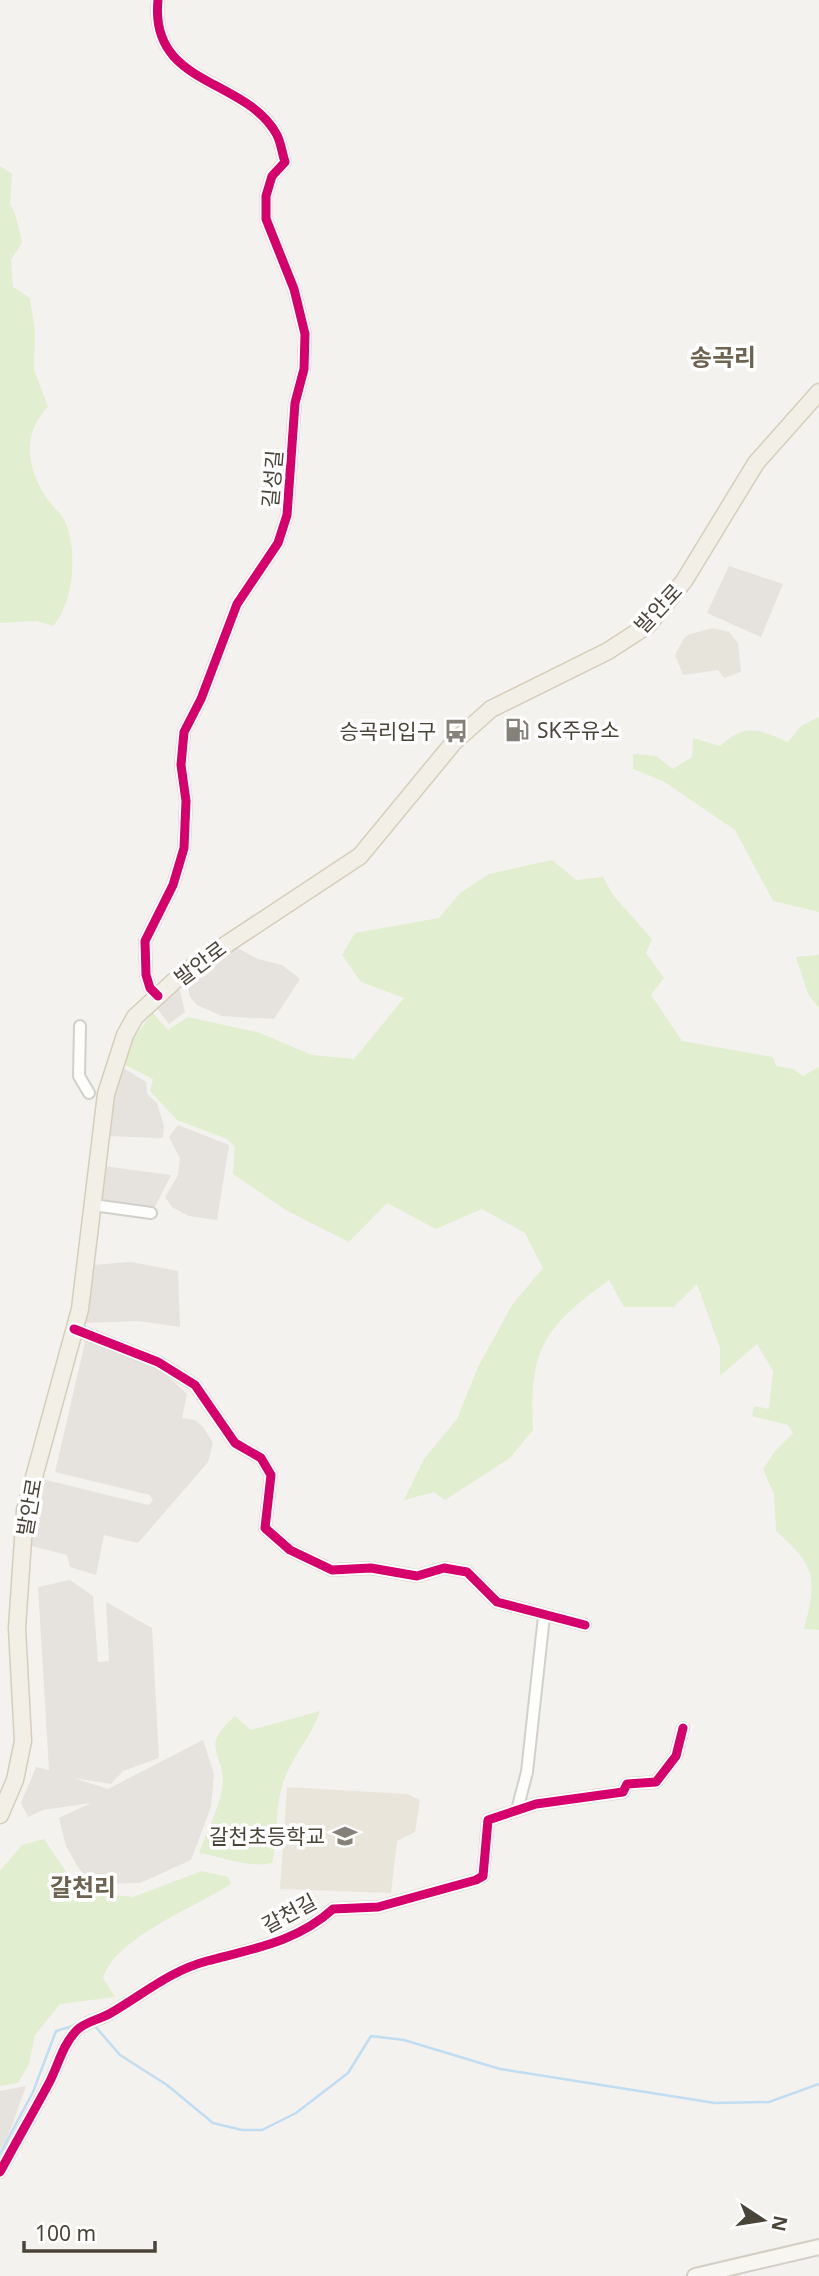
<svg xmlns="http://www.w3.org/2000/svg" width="819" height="2276" font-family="'Noto Sans','Noto Sans KR',sans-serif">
	<rect width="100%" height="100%" fill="#f4f2ee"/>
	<!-- residential -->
	<path fill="#e7e4dc" d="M713,628L729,632L738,643L741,672L724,678L718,670L683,675L675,655L684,638L690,634Z"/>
	<!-- industrial -->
	<g fill="#e6e2de">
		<path d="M729,566L783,584L761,637L707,613Z"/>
		<path d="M232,945L258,959L282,965L300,979L274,1019L222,1016L197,1005L190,997L185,974Z"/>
		<path d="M178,983L185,1012L169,1024L155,1006Z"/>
		<path d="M120,1066L146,1082L147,1094L157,1103L164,1126L163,1138L106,1136Z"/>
		<path d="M178,1125L229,1145L217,1220L189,1216L172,1207L165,1197L178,1175L180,1158L169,1137Z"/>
		<path d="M104,1166L171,1175L154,1209L100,1199Z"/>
		<path d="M131,1262L178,1271L180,1327L138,1321L85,1323L92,1265Z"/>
		<path d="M86,1338L162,1371L187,1394L182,1418L195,1420L203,1427L213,1443L208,1462L138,1543L104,1535L96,1575L70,1567L67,1555L27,1545L42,1479L148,1505L153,1501L150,1495L55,1472Z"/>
		<path d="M70,1580L93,1596L98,1662L109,1661L106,1602L152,1628L159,1758L123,1771L111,1784L74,1778L108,1789L203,1740L214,1774L211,1807L191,1860L140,1883L103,1884L86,1877L78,1867L66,1846L59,1818L91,1803L43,1810L28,1817L21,1803L36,1767L49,1770L38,1587Z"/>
		<path d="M26,2086L8,2136L0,2149V2091Z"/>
	</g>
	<!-- education -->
	<path fill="#eae5da" d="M287,1787L407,1794L420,1800L415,1832L397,1841L391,1893L280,1889Z"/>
	<!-- green -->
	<g fill="#e1eecf">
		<path d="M0,166L12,174L10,205L15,213L22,242L11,260L13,287L30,298L35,332L34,370L48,407C21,434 27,470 48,500C54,508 61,513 65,522C78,551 74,602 53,626L37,621L0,623Z"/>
		<path d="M819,717V912L773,901L735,830L663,781L633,769V754L656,756L673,769L692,757L693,738L720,746C745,723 759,729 788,742L801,726Z"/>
		<path d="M552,860L576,880L603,877L613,895L652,939L646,953L664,978L651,995L682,1041L773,1057L776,1066L793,1069L803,1076L819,1067V1630L804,1629C817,1579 817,1567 776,1531L774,1494L763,1469L775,1451L793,1433L788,1425L752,1416L754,1406L769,1409L773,1371L757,1344L720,1376V1348L697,1284L674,1307H624L609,1280C544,1327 529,1349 533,1430L510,1458L445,1500L434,1492L404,1500L424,1459L457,1419L478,1367L512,1305L543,1268L525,1233L482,1209L436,1229L387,1203L349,1242L286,1210L233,1174L235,1147L227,1139L177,1120L150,1091L153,1079L123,1064L130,1042L153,1013L168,1030L188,1017L260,1033L312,1055L354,1059L404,998L361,982L342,955L355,933L439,918L460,893L489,874Z"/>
		<path d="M819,955V1008L808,994L796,957Z"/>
		<path d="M320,1711C311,1738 292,1756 283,1783C274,1812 279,1836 272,1863C244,1868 225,1857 199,1853C207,1831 217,1813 222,1790C228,1752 196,1751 235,1716L251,1730Z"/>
		<path d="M44,1839L75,1885L94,1893L133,1897L202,1871L228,1877L231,1884C196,1907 116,1937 103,1978L115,1997L60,2004L35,2035L29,2064L18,2083L0,2086V1871L22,1845Z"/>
	</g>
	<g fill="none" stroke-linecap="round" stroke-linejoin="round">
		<!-- stream -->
		<g stroke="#c0ddf1" stroke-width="2.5">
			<path d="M94,2025L120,2055L167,2085L213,2123L242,2130H262L296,2113L348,2073L371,2036L404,2040L500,2069L715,2103L769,2102L819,2084"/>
			<path d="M0,2154L33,2092L56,2031L76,2025"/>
		</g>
		<!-- minor casing -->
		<g stroke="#d2d0cb" stroke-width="14">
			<g id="minor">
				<path d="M158,0C149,87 246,77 277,135C281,143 282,153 285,162L272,176L266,196V219L294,289L305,334L304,369L295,403L287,515L278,543L237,604L201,699L184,732L181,765L186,801L184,848L173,885L145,941L146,975L150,988L158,996"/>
				<path d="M80,1026L79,1076L89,1093"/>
				<path d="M93,1205L151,1213"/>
				<path d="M74,1329L158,1362L195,1385L235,1443L261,1458L271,1475L265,1528L290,1550L332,1570L371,1568L417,1576L444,1568L467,1572L497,1602L585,1625"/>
				<path d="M517,1810L527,1772L544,1616"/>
				<path d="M0,2172C16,2142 33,2113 49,2083C58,2066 62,2046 76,2031C84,2022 98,2020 109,2014C141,1996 169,1971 207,1961C252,1949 297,1942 333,1909L378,1907L476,1880L483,1876L488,1820L536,1804L623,1792L627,1784L656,1782L676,1756L683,1728"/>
			</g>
		</g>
		<!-- secondary casing -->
		<g stroke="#d3cfc5" stroke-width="18">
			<path id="secondary" d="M695,2276L819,2247"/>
		</g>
		<!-- primary casing -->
		<g stroke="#d6cebb" stroke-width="19">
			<path id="primary" d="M0,1815L15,1780L23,1741L17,1628L25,1510L80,1309L106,1094L125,1035L135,1017L183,973L360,856L454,742L491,709L608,651L648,625L684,581L756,463L819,392"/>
		</g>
		<!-- minor -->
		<use href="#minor" stroke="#fdfdfc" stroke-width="10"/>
		<!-- secondary -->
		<use href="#secondary" stroke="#f7f6f1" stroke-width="14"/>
		<!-- primary -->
		<use href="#primary" stroke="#f2efe6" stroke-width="16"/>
		<!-- cycleway casing -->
		<g stroke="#fff" stroke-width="13">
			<g id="cycleway">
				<path d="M158,0C149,87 246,77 277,135C281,143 282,153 285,162L272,176L266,196V219L294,289L305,334L304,369L295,403L287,515L278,543L237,604L201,699L184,732L181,765L186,801L184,848L173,885L145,941L146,975L150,988L158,996"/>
				<path d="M74,1329L158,1362L195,1385L235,1443L261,1458L271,1475L265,1528L290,1550L332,1570L371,1568L417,1576L444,1568L467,1572L497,1602L585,1625"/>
				<path d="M0,2172C16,2142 33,2113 49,2083C58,2066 62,2046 76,2031C84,2022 98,2020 109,2014C141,1996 169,1971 207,1961C252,1949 297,1942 333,1909L378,1907L476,1880L483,1876L488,1820L536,1804L623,1792L627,1784L656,1782L676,1756L683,1728"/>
			</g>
		</g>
		<!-- cycleway -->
		<use href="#cycleway" stroke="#d6006c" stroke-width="9"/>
	</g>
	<!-- icons -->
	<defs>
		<g id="fuel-bare" transform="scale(1.89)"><path d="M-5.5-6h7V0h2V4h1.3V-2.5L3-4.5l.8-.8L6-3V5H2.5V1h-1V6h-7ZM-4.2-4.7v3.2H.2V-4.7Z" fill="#868178" stroke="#fff" stroke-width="2.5" paint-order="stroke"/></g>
		<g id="bus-bare" transform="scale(1.89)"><path d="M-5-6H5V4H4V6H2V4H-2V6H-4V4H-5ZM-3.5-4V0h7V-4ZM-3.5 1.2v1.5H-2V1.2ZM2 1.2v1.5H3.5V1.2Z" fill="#868178" stroke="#fff" stroke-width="2.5" paint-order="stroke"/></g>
		<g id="school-bare" transform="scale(1.89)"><path d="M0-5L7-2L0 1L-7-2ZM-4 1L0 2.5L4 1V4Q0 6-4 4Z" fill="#868178" stroke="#fff" stroke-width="2.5" paint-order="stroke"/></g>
	</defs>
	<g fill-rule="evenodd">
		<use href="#fuel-bare" x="517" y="730"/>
		<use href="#bus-bare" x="456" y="731"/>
		<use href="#school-bare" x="345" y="1836"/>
	</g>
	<g text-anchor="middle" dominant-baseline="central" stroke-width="7" stroke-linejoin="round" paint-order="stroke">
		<!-- street labels -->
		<g font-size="21" fill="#4b4439" stroke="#fff">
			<text transform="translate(272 479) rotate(-85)">길성길</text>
			<text transform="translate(658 608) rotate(-47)">발안로</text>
			<text transform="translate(200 963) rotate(-37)">발안로</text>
			<text transform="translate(29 1507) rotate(-80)">발안로</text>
			<text transform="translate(289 1913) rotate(-28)">갈천길</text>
		</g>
		<!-- poi labels -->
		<g font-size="21" fill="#4b4439" stroke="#fff" text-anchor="end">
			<text x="537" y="730" text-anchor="start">SK주유소</text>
			<text x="436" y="731">승곡리입구</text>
			<text x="325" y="1836">갈천초등학교</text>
		</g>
		<!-- quarter labels -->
		<g font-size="24" font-weight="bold" fill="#6e6250" stroke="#fff">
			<text x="723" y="356">송곡리</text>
			<text x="83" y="1886">갈천리</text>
		</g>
	</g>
	<!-- north arrow -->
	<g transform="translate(763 2220) rotate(102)" stroke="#ffffff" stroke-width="5" paint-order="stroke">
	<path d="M0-5L12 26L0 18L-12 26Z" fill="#4b4439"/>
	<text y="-10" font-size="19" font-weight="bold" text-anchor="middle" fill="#4b4439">N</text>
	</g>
	<!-- scale -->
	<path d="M24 2241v10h131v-10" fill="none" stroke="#4b4439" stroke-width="3.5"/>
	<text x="35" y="2241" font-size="21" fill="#4b4439" stroke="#ffffff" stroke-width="5" paint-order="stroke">100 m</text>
</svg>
